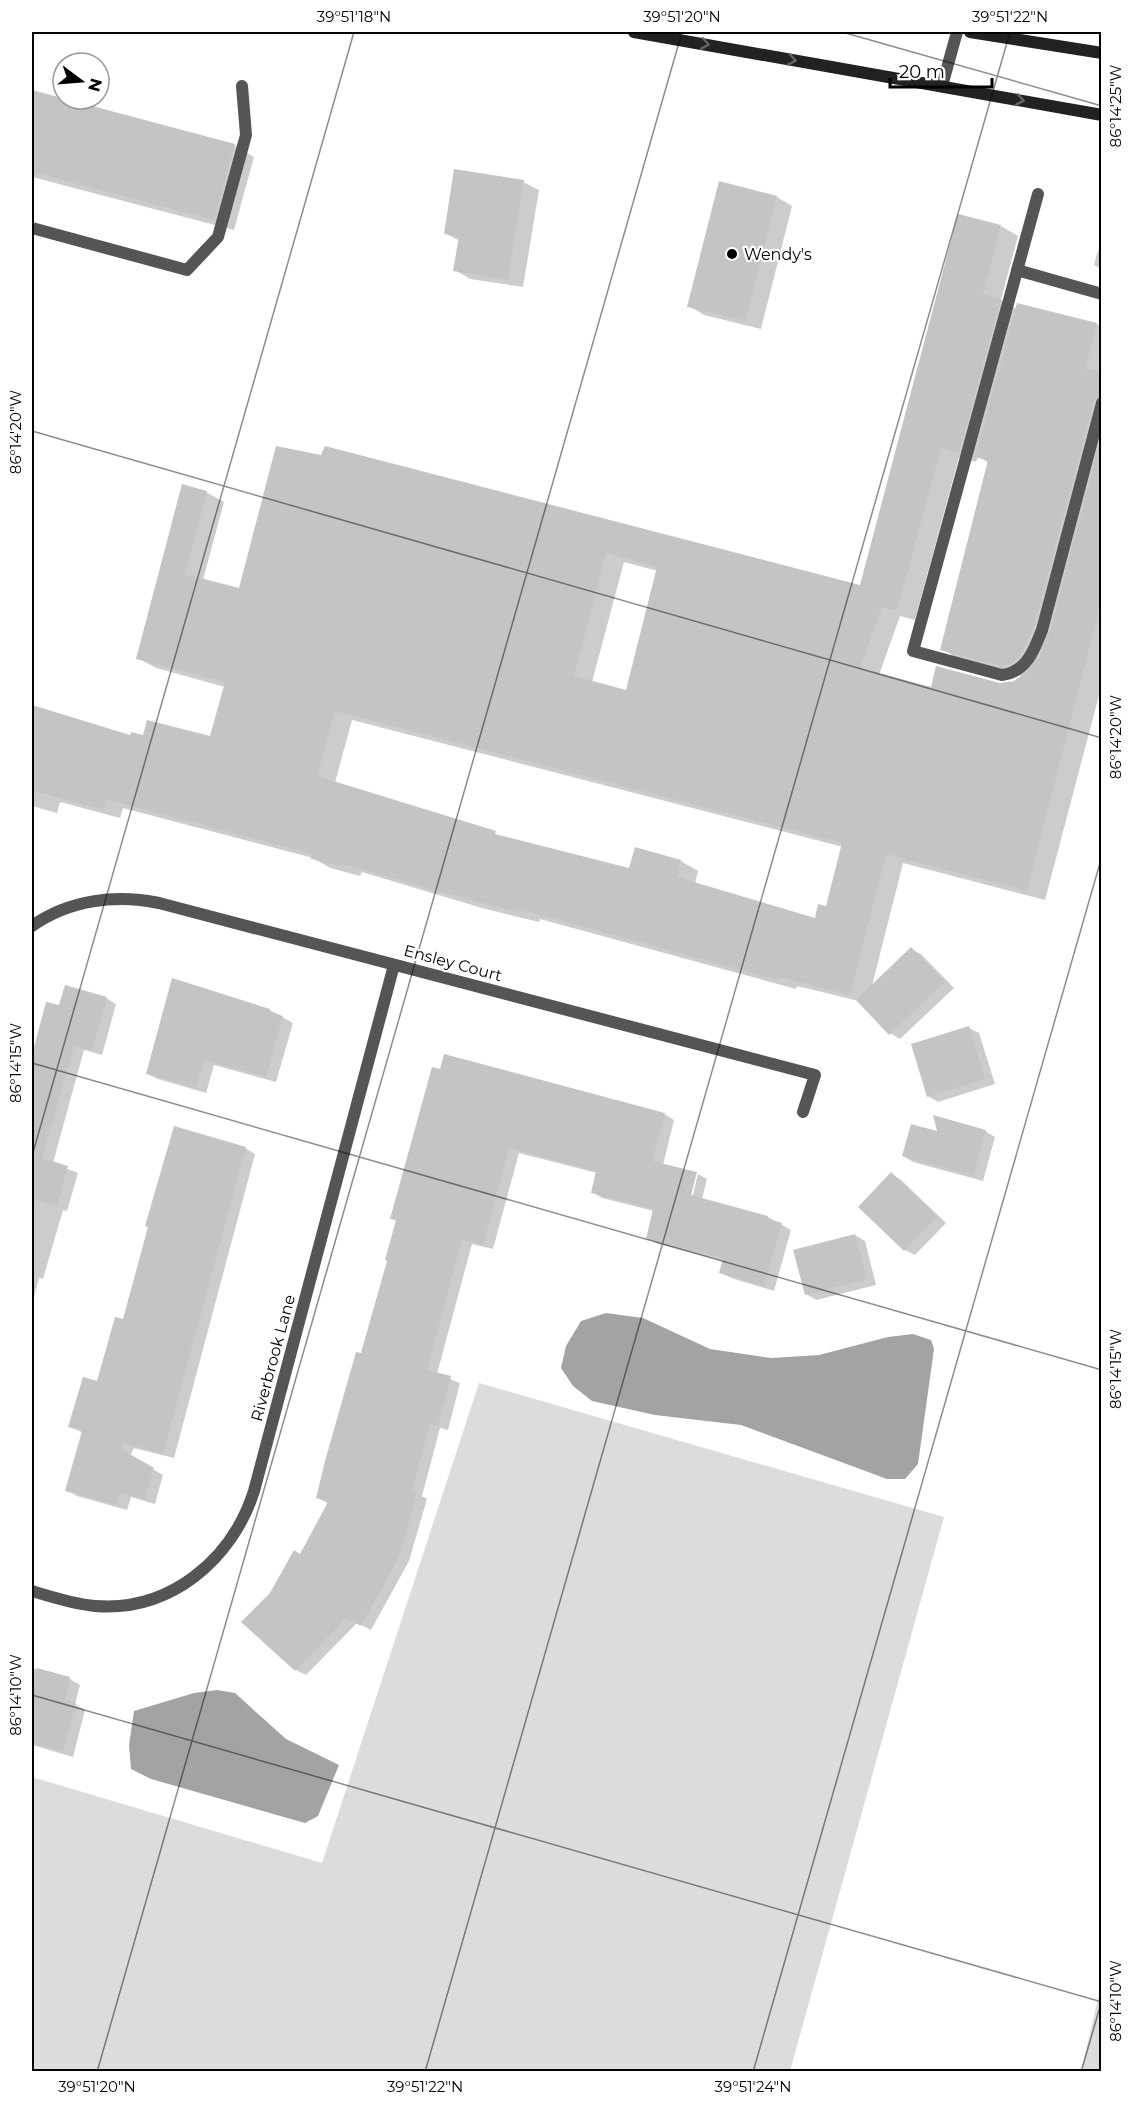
<svg xmlns="http://www.w3.org/2000/svg" width="1133" height="2103" font-family="Montserrat,sans-serif">
	<rect width="100%" height="100%" fill="#fff"/>
	<!-- green -->
	<g fill="#dcdcdc">
		<path d="M479,1383L944,1517L790,2071H32V1777L322,1863Z"/>
		<path d="M1101,1986V2071H1081Z"/>
	</g>
	<!-- water -->
	<g fill="#a3a3a3">
		<path d="M606,1313L643,1318L710,1349L771,1358L819,1355L888,1337L913,1334L931,1340L934,1349L918,1464L905,1479H887L741,1425L655,1415L592,1401L573,1386L561,1368L566,1346L581,1321Z"/>
		<path d="M217,1690L235,1693L286,1739L339,1765L318,1816L305,1823L151,1779L131,1769L129,1745L134,1711L194,1693Z"/>
	</g>
	<!-- shadow -->
	<g fill="#0003" fill-rule="evenodd">
		<path d="M32,92L234,145L254,157L234,230L32,177Z"/>
		<path d="M523,182L539,190L523,287L470,279L455,270L460,241L445,233Z"/>
		<path d="M720,183L777,197L792,206L761,329L704,315L689,306Z"/>
		<path d="M1001,226L1018,236L1001,300L1017,309L1018,304L1102,326V684L1045,900L903,863L872,986L911,949L921,954L954,988L900,1039L890,1033L859,1001L797,986L796,989L540,919L539,922L482,908L362,872L360,876L330,868L313,858L123,808L120,818L60,802L57,813L32,806V707L131,737L211,738L225,687L156,668L138,658L206,492L224,502L203,580L240,590L278,448L861,586ZM959,457L976,462L978,457L989,463L942,649L959,659L1022,676L1015,682L1000,684L932,689L879,675L900,616L915,620ZM624,562L658,571L627,691L592,682ZM352,720L843,847L828,908L816,920L695,884L698,871L681,861L636,849L630,870L503,837L335,783Z"/>
		<path d="M1102,237V269L1094,265Z"/>
		<path d="M106,998L116,1004L102,1055L84,1050L53,1163L78,1173L67,1211L63,1210L43,1279L39,1278L32,1305V1060L47,1003L60,1007Z"/>
		<path d="M270,1010L293,1023L276,1082L214,1065L206,1093L158,1079L148,1074Z"/>
		<path d="M969,1028L979,1033L995,1084L938,1102L928,1096Z"/>
		<path d="M433,1069L664,1114L674,1120L663,1165L698,1174H695L688,1202L691,1203L698,1174L707,1179L702,1199L768,1217L791,1230L774,1291L731,1278L721,1273L724,1261L658,1244L648,1238L654,1211L602,1198L592,1192L597,1173L519,1153L493,1249L472,1244L437,1374L460,1383L448,1430L440,1428L422,1496L427,1499L409,1561L371,1630L357,1623L306,1675L296,1670L271,1594L301,1556L329,1504L318,1497L389,1260L398,1221L392,1218Z"/>
		<path d="M985,1131L995,1137L983,1181L913,1162L903,1156L940,1133Z"/>
		<path d="M245,1148L255,1154L174,1458L134,1448L130,1456L163,1475L155,1504L131,1497L127,1510L77,1496L67,1490L83,1433L70,1426L98,1383L124,1321Z"/>
		<path d="M891,1174L901,1180L946,1223L915,1255L905,1250Z"/>
		<path d="M855,1235L865,1241L876,1285L816,1300L806,1294Z"/>
		<path d="M32,1668L70,1679L80,1685L75,1704L85,1710L73,1757L32,1745Z"/>
	</g>
	<!-- building -->
	<g fill="#c4c4c4" fill-rule="evenodd">
		<path d="M32,90L235,144L214,220L32,172Z"/>
		<path d="M454,169L524,180L508,280L453,271L459,236L444,234Z"/>
		<path d="M719,181L777,196L746,321L687,307Z"/>
		<path d="M958,214L1001,225L983,294L1001,299L959,453L941,448L897,611L882,607L860,668L931,687L936,666L1000,683L1014,681L1028,671L1040,656L1050,632L1101,437V602L1027,891L886,854L850,995L779,977L778,980L523,910L522,913L463,898L344,864L343,867L311,859L312,854L106,799L103,810L32,790V705L130,735L131,732L143,735L147,720L210,736L225,682L136,659L182,484L207,491L185,574L239,588L276,446L321,455L325,446L860,585ZM606,553L657,567L626,690L574,676ZM335,711L842,843L826,906L818,904L815,918L677,877L681,860L635,847L629,868L495,834L496,831L317,776Z"/>
		<path d="M1017,303L1097,323L1085,369L1101,371V395L1094,401L1034,627L1021,654L1013,663L1002,666L940,650L988,460L975,457Z"/>
		<path d="M911,947L945,982L889,1035L856,1000Z"/>
		<path d="M172,978L270,1009V1012L283,1016L266,1077L204,1060L196,1088L146,1074Z"/>
		<path d="M65,985L107,997L92,1051L74,1046L42,1158L68,1166L57,1206L32,1199V1055L46,1002L59,1005Z"/>
		<path d="M969,1026L985,1079L927,1097L911,1044Z"/>
		<path d="M444,1054L665,1113L652,1161L697,1172L691,1195L768,1216L767,1219L782,1223L764,1286L719,1273L723,1258L646,1239L653,1209L591,1193L596,1171L509,1148L483,1245L462,1239L441,1318L427,1370L451,1376L438,1426L430,1424L412,1490L417,1492L400,1555L361,1626L346,1618L295,1671L241,1622L270,1593L294,1550L300,1554L328,1502L316,1498L325,1461L356,1352L361,1353L387,1261L385,1260L396,1220L390,1219L432,1067L440,1069Z"/>
		<path d="M933,1115L986,1130L973,1176L902,1156L911,1124L937,1131Z"/>
		<path d="M174,1126L246,1147L163,1454L124,1443L121,1449L154,1468L145,1499L120,1493L117,1505L65,1491L82,1431L68,1427L83,1377L97,1381L115,1317L123,1319L148,1227L145,1226Z"/>
		<path d="M891,1172L937,1216L904,1251L858,1207Z"/>
		<path d="M855,1234L867,1279L805,1295L793,1250Z"/>
		<path d="M37,1668L70,1677L65,1700L76,1703L63,1752L32,1743V1688Z"/>
	</g>
	<g fill="none" stroke-linecap="round" stroke-linejoin="round">
		<!-- service -->
		<g stroke="#555" stroke-width="12">
			<path d="M1038,194L913,651L1002,675C1026,672 1034,651 1042,630L1102,403"/>
			<path d="M32,228L187,270L218,237L246,135L242,86"/>
			<path d="M1017,270L1102,294"/>
		</g>
		<!-- minor -->
		<g stroke="#555" stroke-width="12">
			<path d="M942,86L957,32"/>
			<path d="M32,926C69,900 115,894 159,903L815,1075L803,1112"/>
			<path d="M32,1591C52,1597 73,1604 95,1606C170,1612 232,1560 254,1491L394,965"/>
		</g>
		<!-- secondary -->
		<g stroke="#222" stroke-width="12">
			<path d="M634,32L1102,115"/>
			<path d="M970,32L1102,53"/>
		</g>
	</g>
	<!-- one-way arrows -->
	<defs><path id="oneway-chevron" d="M-2-3.5L2.5 0L-2 3.5" fill="none" stroke-width="1.6" stroke-linecap="round" stroke-linejoin="round" transform="scale(1.5)"/></defs>
	<g stroke="#646464">
		<use href="#oneway-chevron" transform="translate(705 44) rotate(10)"/>
		<use href="#oneway-chevron" transform="translate(792 60) rotate(10)"/>
		<use href="#oneway-chevron" transform="translate(1020 100) rotate(10)"/>
	</g>
	<!-- ticks -->
	<path fill="none" stroke="#000" stroke-width="1.5" stroke-opacity="0.45" d="M842,32L1102,106M32,431L1102,738M32,1063L1102,1370M32,1156L354,32M32,1695L1102,2002M97,2072L682,32M425,2072L1010,32M753,2072L1102,856M1081,2072L1102,2000"/>
	<!-- markers -->
	<circle fill="#000" stroke="#fff" stroke-width="2" cx="732" cy="254" r="6"/>
	<g text-anchor="middle" dominant-baseline="central" stroke-width="4.5" stroke-linejoin="round" paint-order="stroke">
		<!-- poi labels -->
		<g font-size="16" fill="#000" stroke="#fff" text-anchor="start">
			<text x="744" y="254">Wendy's</text>
		</g>
		<!-- street labels -->
		<g font-size="16" fill="#000" stroke="#fff">
			<text transform="translate(453 963) rotate(15)">Ensley Court</text>
			<text transform="translate(273 1358) rotate(-75)">Riverbrook Lane</text>
		</g>
	</g>
	<!-- border -->
	<rect width="1133" height="2103" fill="none" stroke="#ffffff" stroke-width="66"/>
	<!-- north arrow -->
	<g transform="translate(81 81) rotate(106)"><circle r="28" fill="#ffffff" stroke="#999999" stroke-width="1.5"/>
	<path d="M0-4.5L10 22L0 15L-10 22Z" fill="#000000"/>
	<text y="-9" font-size="16" font-weight="bold" text-anchor="middle" fill="#000000">N</text>
	</g>
	<!-- scale -->
	<path d="M890 78v9h102v-9" fill="none" stroke="#000000" stroke-width="3"/>
	<text x="899" y="78" font-size="18" fill="#000000" stroke="#ffffff" stroke-width="4.5" paint-order="stroke">20 m</text>
	<rect x="33" y="33" width="1067" height="2037" fill="none" stroke="#000" stroke-width="2"/>
	<g font-size="15" text-anchor="middle" fill="#000">
		<text x="354" y="22">39°51'18"N</text>
		<text x="682" y="22">39°51'20"N</text>
		<text x="1010" y="22">39°51'22"N</text>
		<text transform="translate(1116 106) rotate(-90)" y="5">86°14'25"W</text>
		<text transform="translate(16 432) rotate(-90)" y="5">86°14'20"W</text>
		<text transform="translate(1116 737) rotate(-90)" y="5">86°14'20"W</text>
		<text transform="translate(16 1063) rotate(-90)" y="5">86°14'15"W</text>
		<text transform="translate(1116 1369) rotate(-90)" y="5">86°14'15"W</text>
		<text transform="translate(16 1695) rotate(-90)" y="5">86°14'10"W</text>
		<text transform="translate(1116 2001) rotate(-90)" y="5">86°14'10"W</text>
		<text x="97" y="2092">39°51'20"N</text>
		<text x="425" y="2092">39°51'22"N</text>
		<text x="753" y="2092">39°51'24"N</text>
	</g>
</svg>
